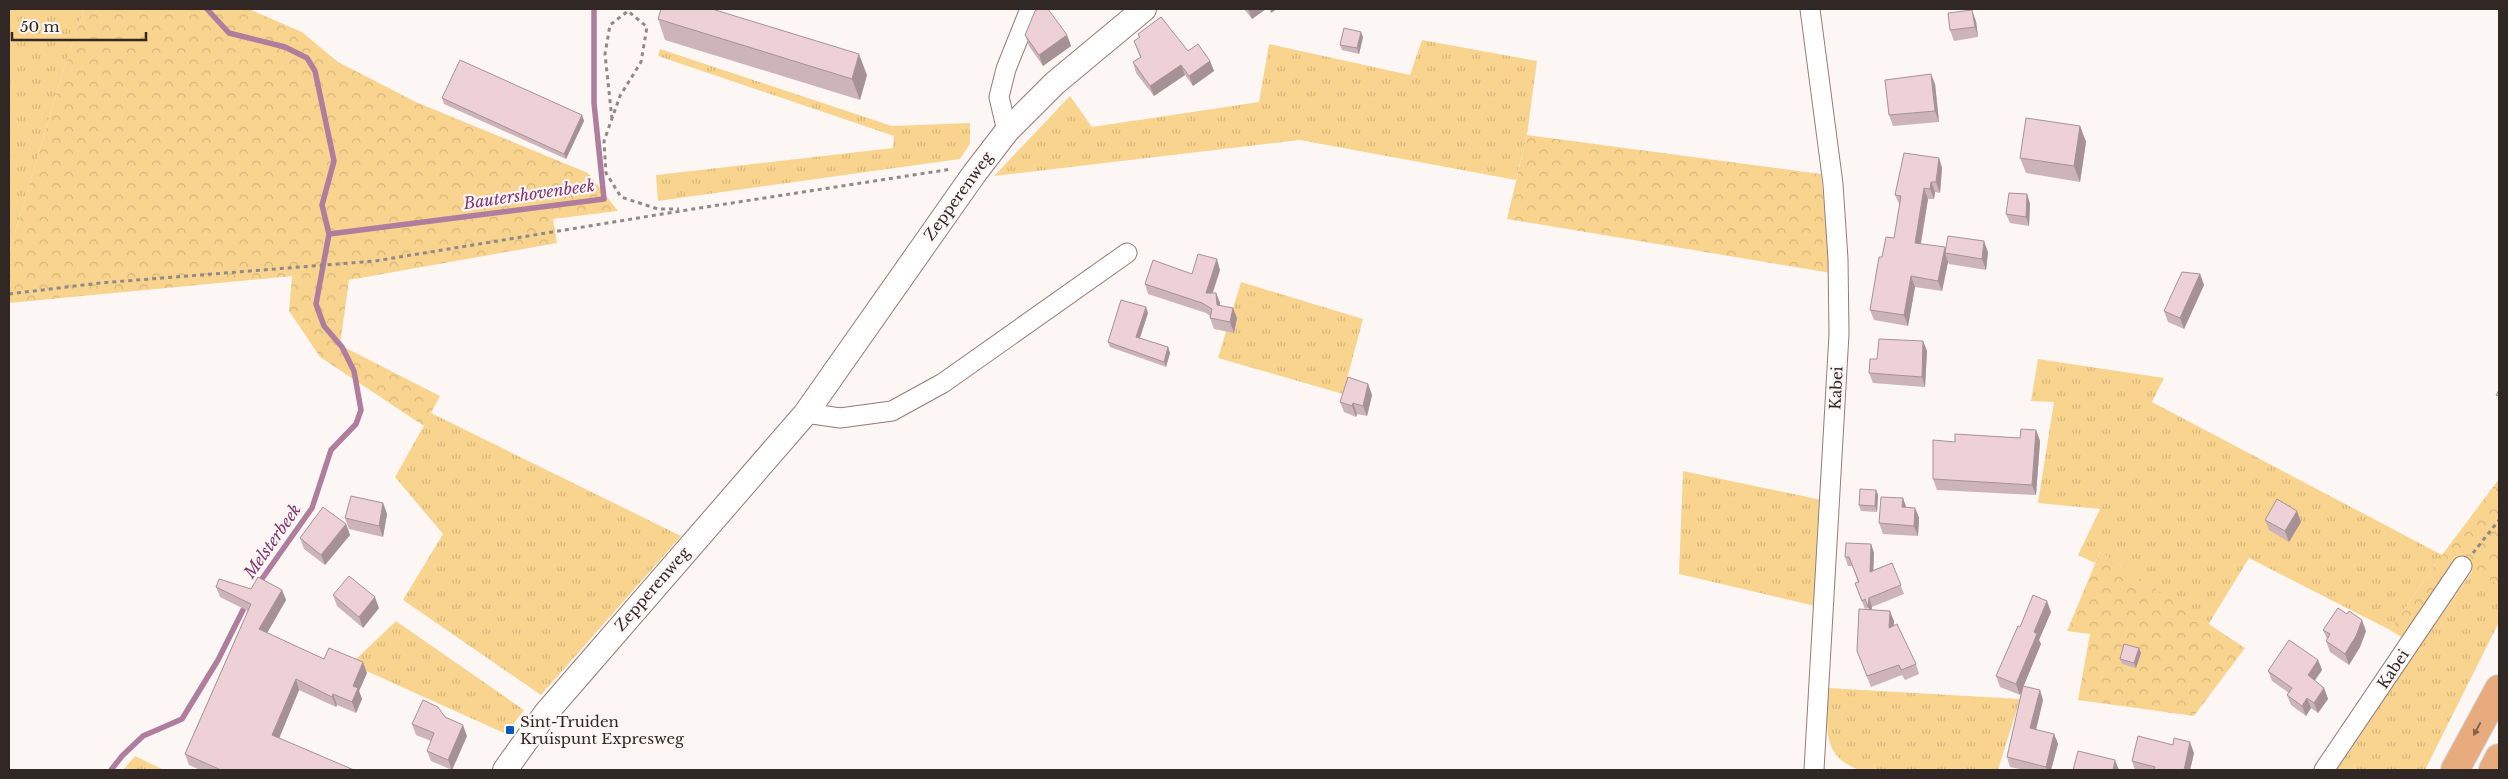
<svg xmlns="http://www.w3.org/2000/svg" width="2508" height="779" font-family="'Libre Baskerville',serif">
	<defs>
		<pattern id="grass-tufts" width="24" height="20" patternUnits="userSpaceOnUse" patternTransform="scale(1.25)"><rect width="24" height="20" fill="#f9d48f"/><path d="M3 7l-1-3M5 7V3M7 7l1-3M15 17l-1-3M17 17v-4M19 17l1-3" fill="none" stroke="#d6b67b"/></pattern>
		<pattern id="forest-crowns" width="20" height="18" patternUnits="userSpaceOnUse" patternTransform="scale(1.25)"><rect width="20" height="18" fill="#f9d48f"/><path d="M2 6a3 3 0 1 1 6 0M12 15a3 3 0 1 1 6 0" fill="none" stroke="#d6b67b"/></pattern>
	</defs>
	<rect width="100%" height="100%" fill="#fcf6f5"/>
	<!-- grass -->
	<g fill="url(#grass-tufts)">
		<path d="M9,9H84L59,85L9,253Z"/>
		<path d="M1422,40L1537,61L1527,135L1516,180L1300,140L994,176L1070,96L1092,127L1259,102L1269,44L1410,75Z"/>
		<path d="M660,49L892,126L970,123V144L960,159L658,201L656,175L893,148L894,136L658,56Z"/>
		<path d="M1241,282L1363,319L1343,394L1218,358Z"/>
		<path d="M2038,359L2164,378L2152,402L2442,555L2390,630L2249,558L2208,625L2100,552L2095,563L2078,555L2100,509L2038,503L2054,402L2031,401Z"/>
		<path d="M431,413L681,536L541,695L403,600L443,534L395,477Z"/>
		<path d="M1683,471L1822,500L1815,606L1679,574Z"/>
		<path d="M2473,570L2499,585V622L2425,770H2333Z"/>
		<path d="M396,621L524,710L506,734L351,664Z"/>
		<path d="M1828,688L2020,699L1998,770H1860C1819,756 1828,725 1828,688Z"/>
		<path d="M135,756L164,770H123Z"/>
	</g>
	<!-- forest -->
	<g fill="url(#forest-crowns)">
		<path d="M84,9H249L302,32L338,62L416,102L588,173L618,211L553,219L557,243L349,280L340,345L440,396L424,426L320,357L289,311L292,276L9,303V253L59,85Z"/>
		<path d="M1527,135L1821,174L1831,273L1507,219Z"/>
		<path d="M2499,479V585L2457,563L2406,640L2390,630L2442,555Z"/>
		<path d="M2100,552L2245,648L2194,716L2078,700L2090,634L2067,631Z"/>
	</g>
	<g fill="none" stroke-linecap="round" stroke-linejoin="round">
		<!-- stream -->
		<g stroke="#af7d9e" stroke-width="5.5">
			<path d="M207,9L229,33L285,47L307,58L315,71L334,161L322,205L329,234L316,304L324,326L342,347L354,371L361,410L356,424L331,450L312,508L259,583"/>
			<path d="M329,234L604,199L594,103V9"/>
			<path d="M111,770L122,756L143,736L182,719L218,660L246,604"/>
		</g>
		<!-- minor casing -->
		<g stroke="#957c77" stroke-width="21">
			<g id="minor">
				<path d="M1810,9L1833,184L1838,259L1839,334L1814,770"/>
				<path d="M1007,131L999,97L1006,69L1030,9"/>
				<path d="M806,413L840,418L892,411L943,383L1127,253"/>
				<path d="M2324,770L2462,566"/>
			</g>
		</g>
		<!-- tertiary casing -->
		<g stroke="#957c77" stroke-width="26">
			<path id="tertiary" d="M505,770L546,713L806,413L974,174L1007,131L1055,83L1144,9"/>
		</g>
		<!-- trunk casing -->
		<g stroke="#d6d4d3" stroke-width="30">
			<g id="trunk">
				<path d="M2455,770L2499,689"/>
				<path d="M2493,770L2499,758"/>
			</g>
		</g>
		<!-- path -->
		<g stroke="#928a88" stroke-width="3" stroke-dasharray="4 4" stroke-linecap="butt">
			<path d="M612,119L605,54L610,25L628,11L647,27L641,62L620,96L604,141L606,173L621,197L658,209H679"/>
			<path d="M9,294L100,283L375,261L693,209L952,169"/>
			<path d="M2473,553L2499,520"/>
		</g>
		<!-- minor -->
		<use href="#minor" stroke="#fff" stroke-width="19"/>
		<!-- tertiary -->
		<use href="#tertiary" stroke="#fff" stroke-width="24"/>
		<!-- trunk -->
		<use href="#trunk" stroke="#e8ab7e" stroke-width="28"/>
	</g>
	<!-- wall -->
	<g fill="#ccb4b9">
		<path d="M1244,9H1266L1252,19Z"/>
		<path d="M658,19L867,75L860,100L665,40Z"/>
		<path d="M1976,21L1978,37L1954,41L1950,30Z"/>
		<path d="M1138,34L1188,51L1210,61L1214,71L1193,86L1185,75L1154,96L1136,73L1133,62L1140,57L1134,41L1139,38Z"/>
		<path d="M1025,35H1067L1071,46L1043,66L1029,46Z"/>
		<path d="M1363,37L1359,54L1342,50L1340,45Z"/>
		<path d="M1935,84L1939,122L1893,126L1889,115Z"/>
		<path d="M442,98L582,115L584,121L566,159L444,104Z"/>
		<path d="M2080,126L2086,142L2080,182L2026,173L2020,158Z"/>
		<path d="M1939,158L1942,168L1940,193L1935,192L1934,199H1928L1921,244L1946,249L1988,252L1986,270L1949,264L1948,262L1942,291L1915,287L1908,326L1874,320L1870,310L1882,257L1894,238L1900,206L1895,195Z"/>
		<path d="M2027,194L2030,204L2029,226L2010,223L2006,214Z"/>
		<path d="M1220,270L1213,293H1216L1220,303V306L1237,318L1234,333L1214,329L1210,318V316L1206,313L1148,294L1145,284L1192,274Z"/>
		<path d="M2200,274L2204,285L2184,329L2168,322L2164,311Z"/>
		<path d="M1148,313L1140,338L1168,347L1170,353L1166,367L1110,347L1108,342Z"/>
		<path d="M1923,341L1927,351L1925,387L1873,383L1869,373L1877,359Z"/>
		<path d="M1368,384L1372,395L1367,416L1357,414L1356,417L1344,412L1340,402Z"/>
		<path d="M2036,430L2040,441L2036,495L1937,490L1933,479L1955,442L2020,438Z"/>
		<path d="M1876,490L1878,495L1877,512L1861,511L1859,505Z"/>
		<path d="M383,503L387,514L383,537L349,529L345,518Z"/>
		<path d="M1906,507L1915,508L1919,518L1918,536L1883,534L1879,523Z"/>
		<path d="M2265,520L2301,522L2289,542L2269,530Z"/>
		<path d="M346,524L350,535L325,565L304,549L300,538Z"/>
		<path d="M1871,544L1874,553L1873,570L1892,563L1904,594L1872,607V610L1894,621V626L1916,664L1919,674L1905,680L1902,675L1871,687L1857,651L1869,610V608L1865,609L1858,592V582L1852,566H1848L1845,557Z"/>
		<path d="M216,587L251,589L282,590L286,600L267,633L324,659L367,673L359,691L362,699L356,713L337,705L336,707L299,690L279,738L354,770H200L189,765L185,754L248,611L220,597Z"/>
		<path d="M333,595L379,608L363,628L337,606Z"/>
		<path d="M2051,612L2039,640L2041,644L2023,686L2043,700L2036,730L2054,734L2058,744L2051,770H2024L2010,767L2007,757L2023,688L2020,695L2000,687L1996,676L2020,627Z"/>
		<path d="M2323,630L2366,631L2360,647L2349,665L2330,652L2326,641L2327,639Z"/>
		<path d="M2141,653L2136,668L2122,664L2120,659Z"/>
		<path d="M2318,660L2322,670L2315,681L2324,688L2328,699L2318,713L2311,708L2306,716L2291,705L2287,695L2289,693L2272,681L2268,671Z"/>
		<path d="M445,717L467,736L452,770L431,761L427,751L431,741L416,735L412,724Z"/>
		<path d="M2194,753L2190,770H2135L2132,761Z"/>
	</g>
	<!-- shaded-wall -->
	<g fill="#a69296">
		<path d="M1248,9H1266L1252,19Z"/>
		<path d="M1270,9H1277L1271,13Z"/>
		<path d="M1972,10L1976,21L1978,37L1975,27Z"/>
		<path d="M1361,32L1363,37L1359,54L1357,48Z"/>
		<path d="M1067,35L1071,46L1043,66L1039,55Z"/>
		<path d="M859,54L867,75L860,100L852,79Z"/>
		<path d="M1210,61L1214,71L1193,86L1189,76Z"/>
		<path d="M1181,65L1185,75L1154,96L1150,86Z"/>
		<path d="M1931,74L1935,84L1939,122L1935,111Z"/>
		<path d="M582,115L584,121L566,159L564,154Z"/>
		<path d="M2080,126L2086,142L2080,182L2074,166Z"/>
		<path d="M1939,158L1942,168L1940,193L1936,182Z"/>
		<path d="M1931,182L1935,192L1934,199L1930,189Z"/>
		<path d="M1924,188L1928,199L1919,253L1915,243Z"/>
		<path d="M2027,194L2030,204L2029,226L2026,217Z"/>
		<path d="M1984,241L1988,252L1986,270L1982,259Z"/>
		<path d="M1945,247L1947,254L1945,253L1948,262L1942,291L1938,281Z"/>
		<path d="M1217,259L1220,270L1209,303L1206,293Z"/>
		<path d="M2200,274L2204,285L2184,329L2180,318Z"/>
		<path d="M1911,276L1915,287L1908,326L1904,315Z"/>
		<path d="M1216,293L1220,303V315L1217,305Z"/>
		<path d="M1146,307L1148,313L1138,343L1136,337Z"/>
		<path d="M1233,308L1237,318L1234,333L1230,322Z"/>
		<path d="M1923,341L1927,351L1925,387L1922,377Z"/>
		<path d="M1168,347L1170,353L1166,367L1164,362Z"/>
		<path d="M1368,384L1372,395L1367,416L1363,406Z"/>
		<path d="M1353,403L1357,414L1356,417L1352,406Z"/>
		<path d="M2036,430L2040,441L2036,495L2032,485Z"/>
		<path d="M1876,490L1878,495L1877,512L1875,506Z"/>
		<path d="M1903,498L1907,509L1902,507Z"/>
		<path d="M383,503L387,514L383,537L379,526Z"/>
		<path d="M1915,508L1919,518L1918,536L1914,526Z"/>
		<path d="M2297,511L2301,522L2289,542L2285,531Z"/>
		<path d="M346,524L350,535L325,565L321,555Z"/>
		<path d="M1871,544L1874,553L1873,580L1870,572Z"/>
		<path d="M282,590L286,600L263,640L259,629Z"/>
		<path d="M375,597L379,608L363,628L359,617Z"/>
		<path d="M1869,598L1872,607L1871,615L1868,607Z"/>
		<path d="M2047,601L2051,612L2039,640L2041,644L2020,695L2016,684L2034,632Z"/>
		<path d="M1890,611L1894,621L1893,638L1889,628Z"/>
		<path d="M2362,620L2366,631L2360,647L2349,665L2345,654Z"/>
		<path d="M2139,648L2141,653L2136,668L2134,663Z"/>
		<path d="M2318,660L2322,670L2311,685L2308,675Z"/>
		<path d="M363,662L367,673L359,691L362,699L356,713L352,702L353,686Z"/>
		<path d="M296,679L299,690L276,746L272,735Z"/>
		<path d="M2324,688L2328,699L2318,713L2314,703Z"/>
		<path d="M2040,690L2043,700L2034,738L2030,728Z"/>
		<path d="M333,694L337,705L336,707L332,697Z"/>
		<path d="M2307,698L2311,708L2306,716L2302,706Z"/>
		<path d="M463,725L467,736L452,770L448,760Z"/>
		<path d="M2054,734L2058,744L2051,770H2047L2046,767Z"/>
		<path d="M2190,742L2194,753L2190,770H2184Z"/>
		<path d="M2115,760L2119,770H2113Z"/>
	</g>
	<!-- building -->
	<g fill="#edd1d7" stroke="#a69296">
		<path d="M661,9H712L859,54L852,79L658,19Z"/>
		<path d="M1038,9H1048L1067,35L1039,55L1025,35L1035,11Z"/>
		<path d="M1972,10L1975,27L1950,30L1948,13Z"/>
		<path d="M1161,17L1188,51L1198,44L1210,61L1189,76L1181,65L1150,86L1133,62L1141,57L1134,41L1140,37L1138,34Z"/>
		<path d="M1344,28L1361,32L1357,48L1340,45Z"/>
		<path d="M460,60L582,115L564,154L442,98Z"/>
		<path d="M1931,74L1935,111L1889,115L1885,80Z"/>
		<path d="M2026,118L2080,126L2074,166L2020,158Z"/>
		<path d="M1904,153L1939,158L1936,182H1931L1930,189L1924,188L1915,243L1945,247L1938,281L1911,276L1904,315L1870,310L1879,257H1882L1886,237L1894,238L1901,196L1895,195Z"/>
		<path d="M2009,193L2027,194L2026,217L2006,214Z"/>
		<path d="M1948,236L1984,241L1982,259L1945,253Z"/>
		<path d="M1198,254L1217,259L1206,293H1216L1217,305L1233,308L1230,322L1210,318L1212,309L1202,303L1145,284L1153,260L1192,274Z"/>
		<path d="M2182,272L2200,274L2180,318L2164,311Z"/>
		<path d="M1121,300L1146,307L1136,337L1168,347L1164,362L1108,342Z"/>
		<path d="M1879,339L1923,341L1922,377L1869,373L1870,359H1877Z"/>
		<path d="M1348,377L1368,384L1363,406L1353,403L1352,406L1340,402Z"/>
		<path d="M2499,390V396L2496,395Z"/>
		<path d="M2021,429L2036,430L2032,485L1933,479V440L1955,442V434L2020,438Z"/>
		<path d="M1860,489L1876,490L1875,506L1859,505Z"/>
		<path d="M351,496L383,503L379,526L345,518Z"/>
		<path d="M1881,497L1903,498L1902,507L1915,508L1914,526L1879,523Z"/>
		<path d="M2277,499L2297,511L2285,531L2265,520Z"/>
		<path d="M323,507L346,524L321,555L300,538Z"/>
		<path d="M1846,543L1871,544L1870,572L1892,563L1901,585L1869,598L1868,607L1865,599L1862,601L1855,583L1859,582L1849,557H1845Z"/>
		<path d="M349,576L375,597L359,617L333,595Z"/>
		<path d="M258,577L282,590L259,629L324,659L329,648L363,662L353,686L358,688L352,702L333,694L332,697L296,679L272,735L354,770H221L185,754L251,604L216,587L219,579L251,589Z"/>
		<path d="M2033,595L2047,601L2034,632L2037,634L2016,684L1996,676L2018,626L2020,627Z"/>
		<path d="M2338,608L2347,614L2349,611L2362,620L2356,636L2345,654L2326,641L2330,634L2323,630Z"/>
		<path d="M1859,609L1890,611L1889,628L1897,624L1916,664L1901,670L1899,665L1867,676L1857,651Z"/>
		<path d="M2289,640L2318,660L2308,675L2324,688L2314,703L2307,698L2302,706L2287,695L2292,688L2268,671Z"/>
		<path d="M2124,644L2139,648L2134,663L2120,659Z"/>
		<path d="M2023,686L2040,690L2030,728L2054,734L2046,767L2007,757Z"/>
		<path d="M423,700L438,707L445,717L463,725L448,760L427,751L434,733L412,724Z"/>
		<path d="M2138,736L2173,745L2174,738L2190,742L2184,770H2154L2155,767L2132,761Z"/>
		<path d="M2078,751L2115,760L2113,770H2073Z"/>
	</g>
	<!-- one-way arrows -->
	<defs><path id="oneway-solid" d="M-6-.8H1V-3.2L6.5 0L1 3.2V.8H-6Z" transform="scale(1.25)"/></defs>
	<use fill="#83624d" href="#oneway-solid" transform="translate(2477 729) rotate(118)"/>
	<!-- markers -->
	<rect fill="#0258c1" stroke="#fcf6f5" stroke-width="2" x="505" y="725" width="10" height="10" rx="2.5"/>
	<g text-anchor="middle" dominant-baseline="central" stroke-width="4.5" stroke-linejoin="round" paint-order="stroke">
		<!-- street labels -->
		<g font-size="15" fill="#312725" stroke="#fcf6f5">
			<text transform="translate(958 196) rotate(-54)">Zepperenweg</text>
			<text transform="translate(1836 388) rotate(-87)">Kabei</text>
			<text transform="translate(652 589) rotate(-49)">Zepperenweg</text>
			<text transform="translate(2393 669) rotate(-56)">Kabei</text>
		</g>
		<!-- poi labels -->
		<g font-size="15" fill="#312725" stroke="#fcf6f5" text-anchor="start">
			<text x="520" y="721">Sint-Truiden<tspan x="520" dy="17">Kruispunt Expresweg</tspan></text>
		</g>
		<!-- water labels -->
		<g font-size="16" font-style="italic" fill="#823470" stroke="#fcf6f5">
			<text transform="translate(529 194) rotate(-8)">Bautershovenbeek</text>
			<text transform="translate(272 541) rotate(-55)">Melsterbeek</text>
		</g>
	</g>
	<!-- border -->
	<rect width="2508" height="779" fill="none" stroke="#312725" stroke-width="20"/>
	<!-- scale -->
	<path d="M12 32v8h134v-8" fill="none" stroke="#312725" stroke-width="2.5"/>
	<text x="20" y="32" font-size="15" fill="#312725" stroke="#fcf6f5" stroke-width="4" paint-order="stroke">50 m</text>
</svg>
